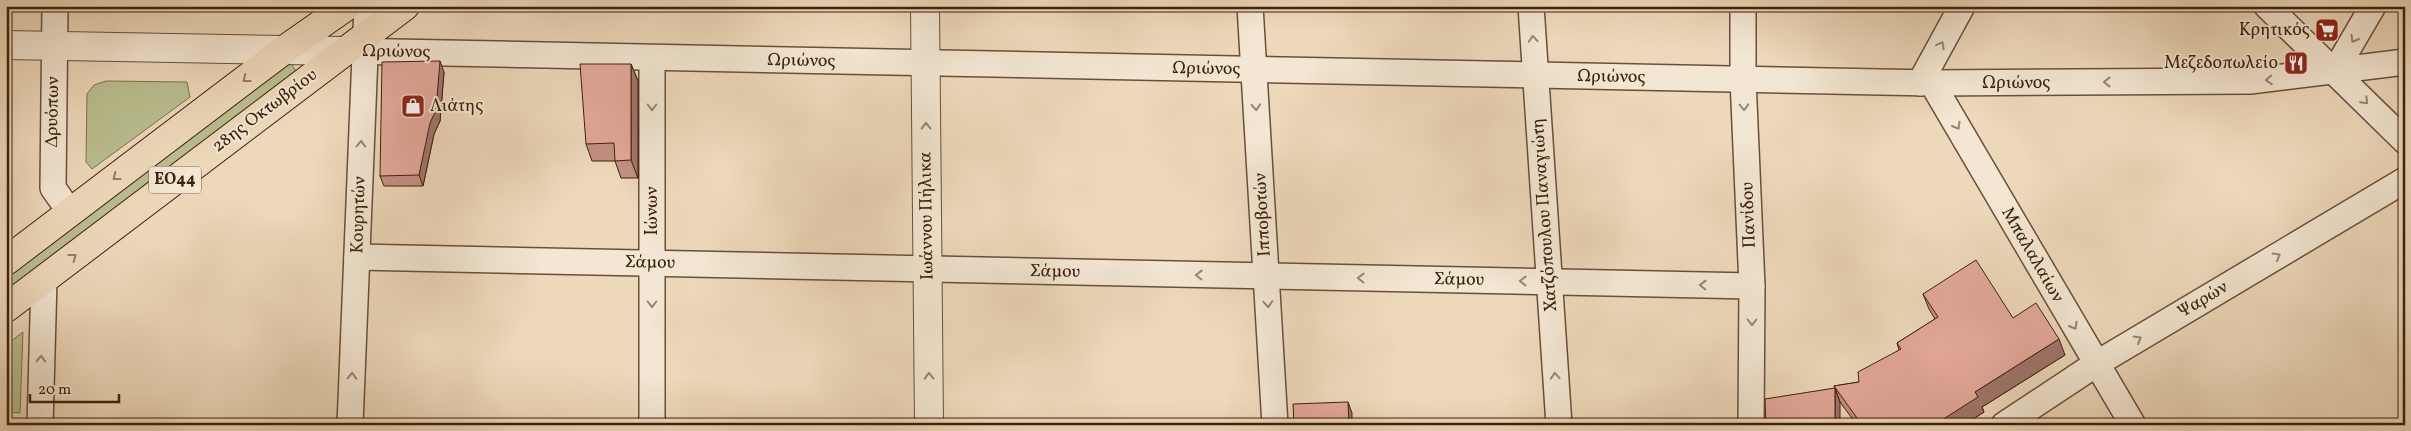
<svg xmlns="http://www.w3.org/2000/svg" width="2411" height="431" font-family="Vollkorn,serif">
	<rect width="100%" height="100%" fill="#edd8ba"/>
	<filter id="stains"><feTurbulence type="fractalNoise" baseFrequency=".004" numOctaves="4"/><feColorMatrix values="0 0 0 0 .2 0 0 0 0 .09 0 0 0 0 .02 0 0 0 .5 -.17"/></filter>
	<radialGradient id="worn" r=".72"><stop offset=".6" stop-color="#630" stop-opacity="0"/><stop offset="1" stop-color="#630" stop-opacity=".3"/></radialGradient>
	<!-- green -->
	<g fill="#b9be8f" stroke="#7c704e">
		<path d="M288,59L296,71L290,92L6,308V261Z"/>
		<path d="M106,81L187,82L190,97L92,169L86,162L87,94L94,85Z"/>
		<path d="M23,332L20,413L6,412V345Z"/>
	</g>
	<g fill="none" stroke-linecap="round" stroke-linejoin="round">
		<!-- minor casing -->
		<g stroke="#6a4f38" stroke-width="28">
			<g id="minor">
				<path d="M55,6L53,188L70,212"/>
				<path d="M1250,6L1275,425"/>
				<path d="M1531,6L1559,425"/>
				<path d="M1743,6V79L1752,286L1751,425"/>
				<path d="M2267,6L2405,141"/>
				<path d="M344,51L1932,83L2250,81L2405,62"/>
				<path d="M2335,71L2373,6"/>
				<path d="M1920,83L1962,6"/>
				<path d="M1932,83L2133,425"/>
				<path d="M357,257L1752,286"/>
				<path d="M40,425L44,280"/>
				<path d="M350,425L367,6"/>
				<path d="M652,425V58"/>
				<path d="M2004,425L2096,364L2405,180"/>
			</g>
		</g>
		<!-- tertiary casing -->
		<g stroke="#6a4f38" stroke-width="30">
			<g id="tertiary">
				<path d="M925,6L929,425"/>
				<path d="M6,45L344,51"/>
			</g>
		</g>
		<!-- primary casing -->
		<g stroke="#3e210d" stroke-width="30">
			<g id="primary">
				<path d="M6,261L284,50L347,6"/>
				<path d="M6,308L405,6"/>
			</g>
		</g>
		<!-- minor -->
		<use href="#minor" stroke="#f3e6d2" stroke-width="25"/>
		<!-- tertiary -->
		<use href="#tertiary" stroke="#f3e6d2" stroke-width="28"/>
		<!-- primary -->
		<use href="#primary" stroke="#edd8ba" stroke-width="28"/>
	</g>
	<!-- wall -->
	<g fill="#c39084" stroke="#3e210d">
		<path d="M631,64L638,81V178H621L615,161H592L586,144Z"/>
		<path d="M444,72L440,121L434,134L423,186H384L380,176Z"/>
		<path d="M1923,294L2013,318L2065,355L1982,407L1984,412L1964,425H1857L1840,402L1834,386L1859,382L1899,350L1897,343L1935,319L1929,309Z"/>
	</g>
	<!-- shaded-wall -->
	<g fill="#9f766c" stroke="#3e210d">
		<path d="M440,61L444,72L440,121L434,134L423,186L419,175Z"/>
		<path d="M631,64L638,81V178L631,160Z"/>
		<path d="M2059,339L2065,355L1982,407L1984,412L1964,425H1934L1975,392Z"/>
		<path d="M1835,388L1840,402V425H1835Z"/>
		<path d="M1348,402L1352,413V425H1349Z"/>
	</g>
	<!-- building -->
	<g fill="#e3a89a" stroke="#3e210d">
		<path d="M440,61L436,110L430,123L419,175L380,176L382,62Z"/>
		<path d="M580,64H631V160L615,161L614,143L586,144Z"/>
		<path d="M1976,260L2013,318L2036,303L2059,339L1975,392L1978,397L1934,425H1862L1834,386L1859,382L1858,372L1901,349L1897,343L1938,317L1923,294Z"/>
		<path d="M1835,388V425H1766L1765,399Z"/>
		<path d="M1348,402L1349,425H1294L1293,404Z"/>
	</g>
	<!-- one-way arrows -->
	<defs><path id="oneway-chevron" d="M-2-3.5L2.5 0L-2 3.5" fill="none" stroke-width="1.6" stroke-linecap="round" stroke-linejoin="round" transform="scale(1.25)"/></defs>
	<g stroke="#988470">
		<use href="#oneway-chevron" transform="translate(1533 39) rotate(-94)"/>
		<use href="#oneway-chevron" transform="translate(2354 39) rotate(120)"/>
		<use href="#oneway-chevron" transform="translate(1941 45) rotate(-61)"/>
		<use href="#oneway-chevron" transform="translate(2269 80) rotate(176)"/>
		<use href="#oneway-chevron" transform="translate(2107 82) rotate(180)"/>
		<use href="#oneway-chevron" transform="translate(2365 101) rotate(45)"/>
		<use href="#oneway-chevron" transform="translate(652 107) rotate(90)"/>
		<use href="#oneway-chevron" transform="translate(1256 107) rotate(87)"/>
		<use href="#oneway-chevron" transform="translate(1744 107) rotate(88)"/>
		<use href="#oneway-chevron" transform="translate(926 126) rotate(-91)"/>
		<use href="#oneway-chevron" transform="translate(1957 126) rotate(60)"/>
		<use href="#oneway-chevron" transform="translate(361 144) rotate(-88)"/>
		<use href="#oneway-chevron" transform="translate(2277 256) rotate(-31)"/>
		<use href="#oneway-chevron" transform="translate(1199 275) rotate(-179)"/>
		<use href="#oneway-chevron" transform="translate(1361 278) rotate(-179)"/>
		<use href="#oneway-chevron" transform="translate(1523 281) rotate(-179)"/>
		<use href="#oneway-chevron" transform="translate(1703 285) rotate(-179)"/>
		<use href="#oneway-chevron" transform="translate(652 304) rotate(90)"/>
		<use href="#oneway-chevron" transform="translate(1268 304) rotate(86)"/>
		<use href="#oneway-chevron" transform="translate(1752 322) rotate(90)"/>
		<use href="#oneway-chevron" transform="translate(2074 326) rotate(60)"/>
		<use href="#oneway-chevron" transform="translate(2138 339) rotate(-31)"/>
		<use href="#oneway-chevron" transform="translate(41 359) rotate(-88)"/>
		<use href="#oneway-chevron" transform="translate(352 376) rotate(-88)"/>
		<use href="#oneway-chevron" transform="translate(929 376) rotate(-91)"/>
		<use href="#oneway-chevron" transform="translate(1555 376) rotate(-94)"/>
	</g>
	<g stroke="#967c64">
		<use href="#oneway-chevron" transform="translate(246 79) rotate(143)"/>
		<use href="#oneway-chevron" transform="translate(116 177) rotate(143)"/>
		<use href="#oneway-chevron" transform="translate(73 257) rotate(-37)"/>
	</g>
	<!-- icons -->
	<defs>
		<g id="supermarket-square" transform="scale(1.25)"><rect x="-9" y="-9" width="18" height="18" rx="4" fill="#8f2418" stroke="#f3e6d2"/><path d="M-6-5.5h2.5l.6 2H6L4.5 2H-2.5L-4.4-4H-6ZM-1.5 3.2a1.3 1.3 0 1 0 .1 0ZM3 3.2a1.3 1.3 0 1 0 .1 0Z" fill="#fff"/></g>
		<g id="restaurant-square" transform="scale(1.25)"><rect x="-9" y="-9" width="18" height="18" rx="4" fill="#8f2418" stroke="#f3e6d2"/><path d="M-5-6h1v4h1v-4h1v4h1v-4h1v5L-1.5 .5V6h-2V.5L-5-1ZM5-6V6H3V1.5H1.5Q1.5-4 5-6Z" fill="#fff"/></g>
		<g id="shop-square" transform="scale(1.25)"><rect x="-9" y="-9" width="18" height="18" rx="4" fill="#8f2418" stroke="#f3e6d2"/><path d="M-5-2.5h2.3a2.7 3.5 0 0 1 5.4 0H5L5.5 6h-11ZM-1.5-2.5h3a1.5 2.3 0 0 0-3 0Z" fill="#fff"/></g>
	</defs>
	<g fill-rule="evenodd">
		<use href="#supermarket-square" x="2327" y="30"/>
		<use href="#restaurant-square" x="2296" y="63"/>
		<use href="#shop-square" x="413" y="106"/>
	</g>
	<g text-anchor="middle" dominant-baseline="central" stroke-width="4" stroke-linejoin="round" paint-order="stroke">
		<!-- shield labels -->
		<rect fill="#f3e6d2" stroke="#745c48" stroke-width="1" x="149" y="166.5" width="52" height="27" rx="4"/>
		<g font-size="16" font-weight="bold" fill="#3e210d">
			<text x="175" y="180">ΕΟ44</text>
		</g>
		<!-- poi labels -->
		<g font-size="18" fill="#3e210d" stroke="#f3e6d2" text-anchor="end">
			<text x="2310" y="30">Κρητικός</text>
			<text x="2278" y="63">Μεζεδοπωλείο</text>
			<text x="430" y="106" text-anchor="start">Λιάτης</text>
		</g>
		<!-- street labels -->
		<g font-size="18" fill="#3e210d" stroke="#f3e6d2">
			<text transform="translate(396 52) rotate(1)">Ωριώνος</text>
			<text transform="translate(801 61) rotate(1)">Ωριώνος</text>
			<text transform="translate(1206 69) rotate(1)">Ωριώνος</text>
			<text transform="translate(1611 77) rotate(1)">Ωριώνος</text>
			<text x="2016" y="83">Ωριώνος</text>
			<text transform="translate(265 111) rotate(-37)">28ης Οκτωβρίου</text>
			<text transform="translate(53 112) rotate(-89)">Δρυόπων</text>
			<text transform="translate(652 211) rotate(-90)">Ιώνων</text>
			<text transform="translate(359 215) rotate(-88)">Κουρητών</text>
			<text transform="translate(1263 215) rotate(-93)">Ιπποβοτών</text>
			<text transform="translate(1545 215) rotate(-94)">Χατζόπουλου Παναγιώτη</text>
			<text transform="translate(1749 215) rotate(-92)">Πανίδου</text>
			<text transform="translate(927 216) rotate(-91)">Ιωάννου Πήλικα</text>
			<text transform="translate(2032 255) rotate(60)">Μπαλαλαίων</text>
			<text transform="translate(650 263) rotate(1)">Σάμου</text>
			<text transform="translate(1055 272) rotate(1)">Σάμου</text>
			<text transform="translate(1459 280) rotate(1)">Σάμου</text>
			<text transform="translate(2203 300) rotate(-31)">Ψαρών</text>
		</g>
	</g>
	<!-- margin -->
	<rect width="2411" height="431" fill="none" stroke="#edd8ba" stroke-width="25"/>
	<rect x="8" y="8" width="2396" height="416" fill="none" stroke="#3e210d" stroke-width="2.5"/>
	<rect x="12" y="12" width="2386" height="406" fill="none" stroke="#3e210d"/>
	<!-- scale -->
	<path d="M30 394v8h89v-8" fill="none" stroke="#3e210d" stroke-width="2.5"/>
	<text x="38" y="394" font-size="15" fill="#3e210d" stroke="#f3e6d2" stroke-width="4" paint-order="stroke">20 m</text>
	<rect width="100%" height="100%" filter="url(#stains)"/>
	<rect width="100%" height="100%" fill="url(#worn)"/>
</svg>
